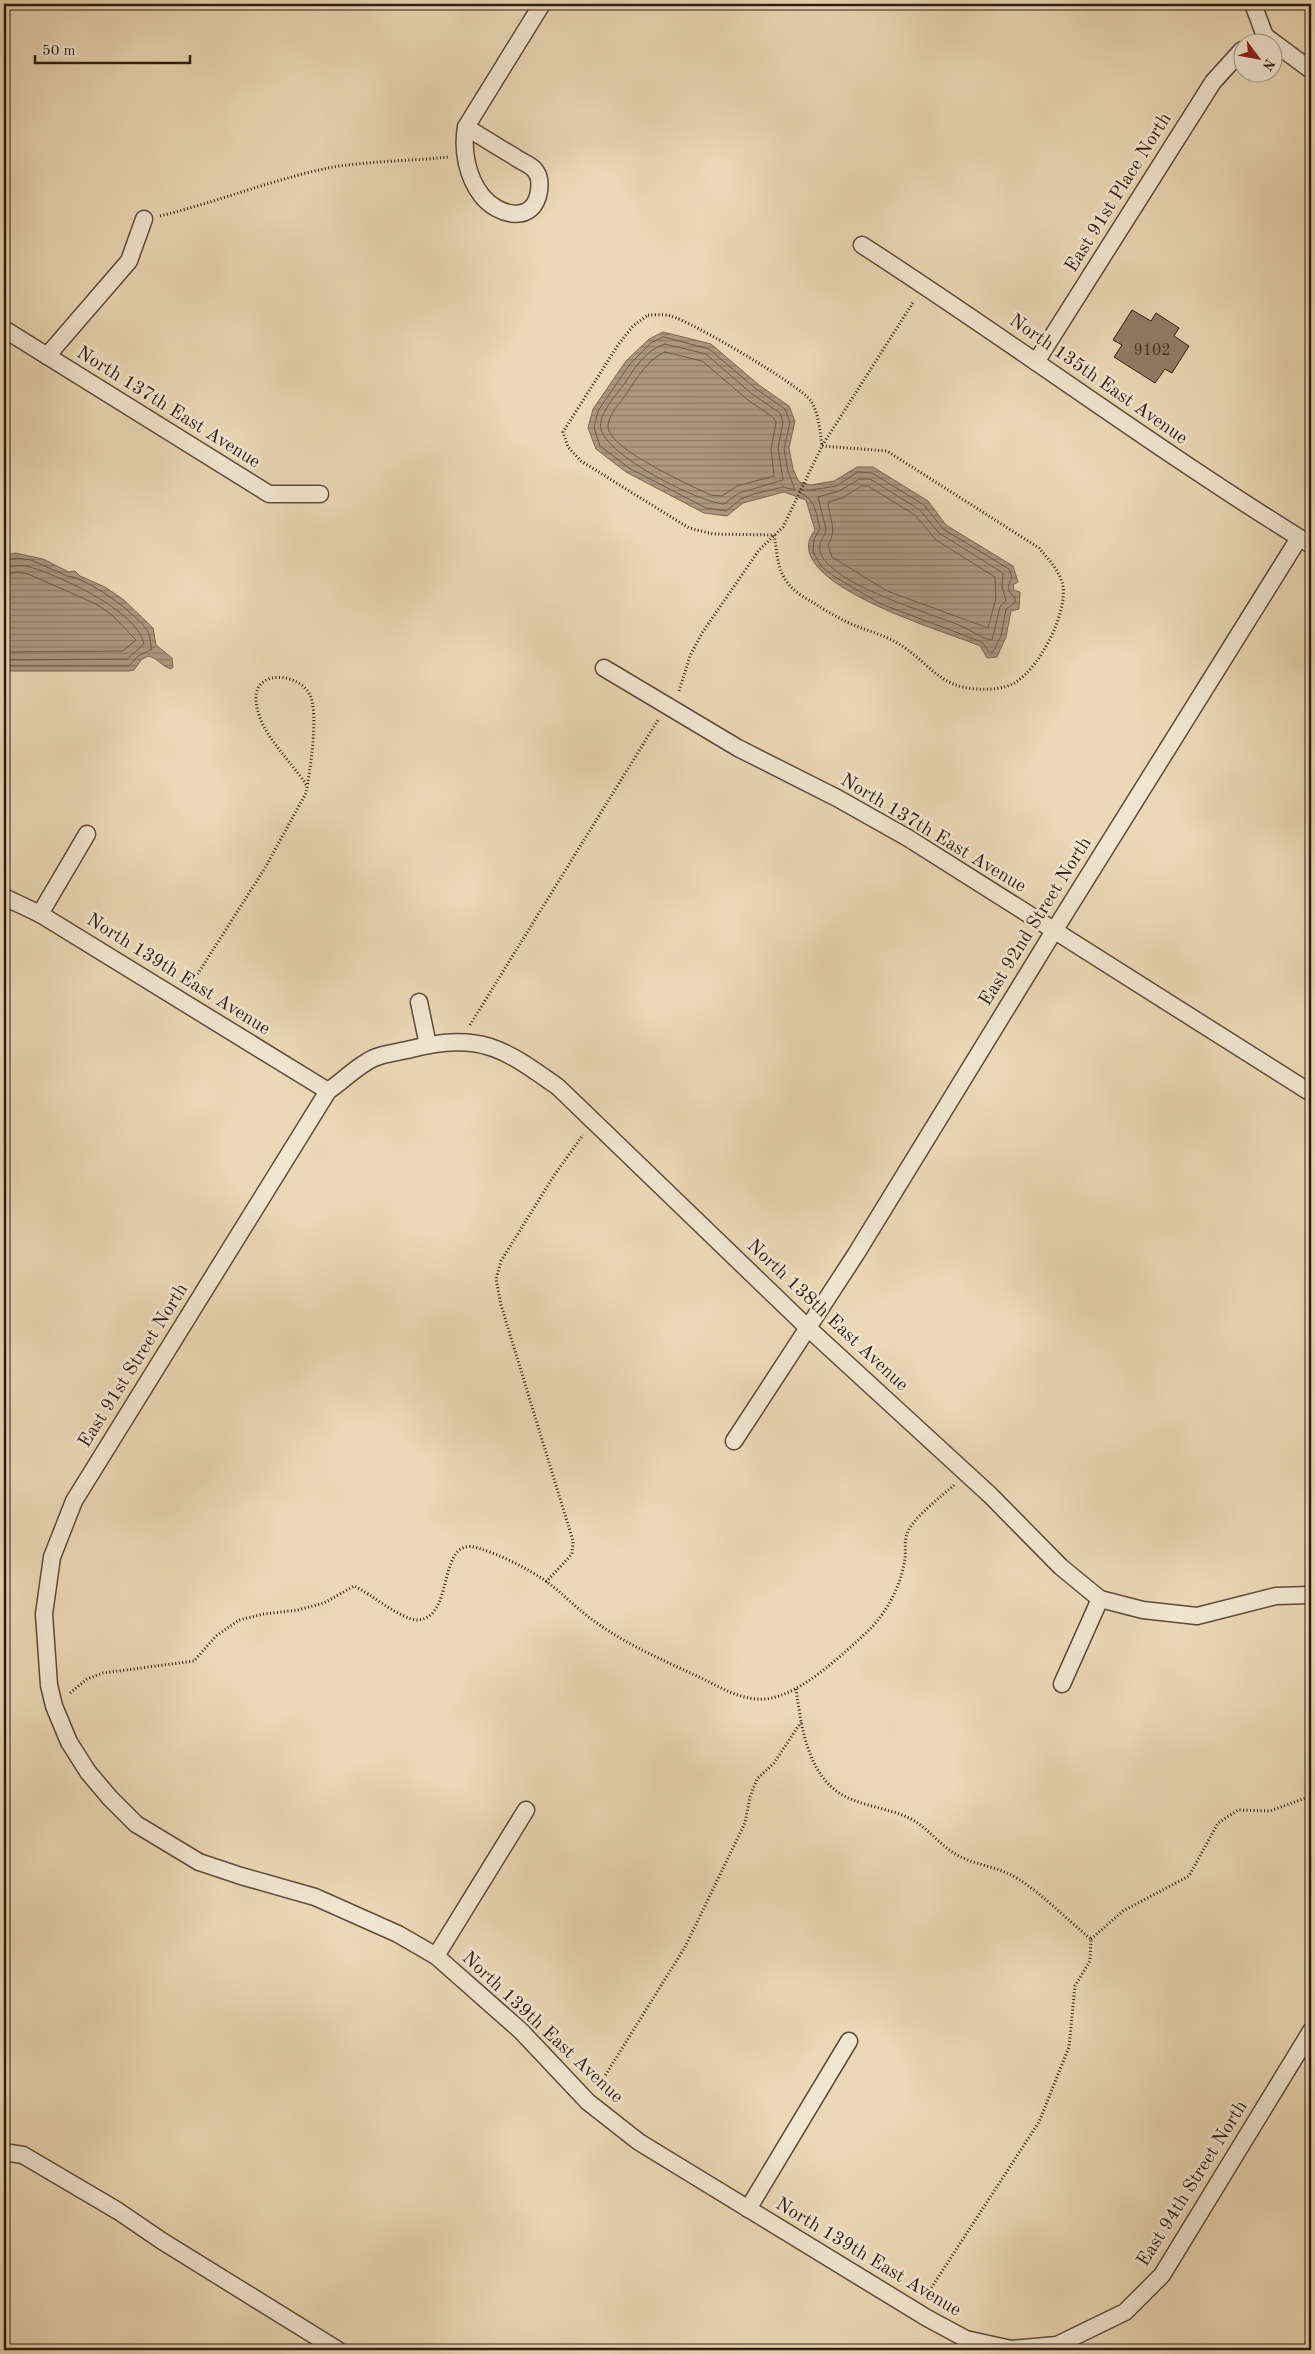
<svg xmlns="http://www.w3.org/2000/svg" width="1315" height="2354" font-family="'Old Standard TT',serif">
	<defs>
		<pattern id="water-rules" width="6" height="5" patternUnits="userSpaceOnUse" patternTransform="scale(1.25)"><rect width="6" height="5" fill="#ab987e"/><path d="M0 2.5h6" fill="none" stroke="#8c7b66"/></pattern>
	</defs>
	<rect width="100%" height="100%" fill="#ebd8b6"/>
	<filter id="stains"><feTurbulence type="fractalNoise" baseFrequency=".004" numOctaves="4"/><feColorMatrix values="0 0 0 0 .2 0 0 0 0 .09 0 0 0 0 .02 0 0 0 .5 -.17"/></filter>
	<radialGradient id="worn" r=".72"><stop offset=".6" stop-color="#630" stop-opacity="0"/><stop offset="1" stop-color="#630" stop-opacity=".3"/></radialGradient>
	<!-- water -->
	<g fill="url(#water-rules)" stroke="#796752">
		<path d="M663,332L711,344L759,385L789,406L795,421L789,448L793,469L799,482L811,485L834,481L857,467H873L928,501L946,525L1013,566L1018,582L1013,585L1014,590L1020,592L1019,609L1011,611L1006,637L997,657L987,658L980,646C948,632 773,582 815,530L806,500L784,492L743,503L727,516L704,513L626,472L596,449L588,428L593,409L626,361L649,339Z"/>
		<path d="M15,553L43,559L69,572L75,571L80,576L105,587L124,600L153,628L156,645L172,658L173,667L171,669C161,666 158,658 148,656L141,660L134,670L129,671H4V556Z"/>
	</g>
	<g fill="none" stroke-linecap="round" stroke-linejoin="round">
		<!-- shore -->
		<g stroke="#6c5a47" stroke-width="1">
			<path d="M664,337L709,349L756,389L785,409L790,422L784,449L788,471L795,490L783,487L754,494L741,499L726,511L706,508L629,468L600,446L594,428L598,411L630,364L651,343Z"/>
			<path d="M665,344L706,354L752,394L780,413L783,422L778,448L783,480L739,493L724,504C698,502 607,456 601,429C597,415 617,394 625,383C634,368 647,349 665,344Z"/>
			<path d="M665,352L702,361L748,400L774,418L776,423L771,449L774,476L737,486L722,496L710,495C691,485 607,449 608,426C608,415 621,402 627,393C636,379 648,359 665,352Z"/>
			<path d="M858,472L872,473L924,505L943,529L1009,569L1012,578C1007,586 1007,592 1015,597V603L1006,609L1001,636L993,652H989L982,642L881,604L835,577L821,566L813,552L814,539L820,529C816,514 816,499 800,493L799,490H812L836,486Z"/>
			<path d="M860,479H870L920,510L939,533L1003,573L1002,587L1006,600L1000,607L992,640C983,639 970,630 961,626C931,613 828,584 820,551C818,542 825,537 826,529L818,497L839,491Z"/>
			<path d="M862,486H868L915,515L936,540L995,577L996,598L988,628L887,591L832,557L828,545C838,529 829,519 828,502L842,498Z"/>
			<path d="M4,561L16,558L31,560L67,576C86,577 136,613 147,630C150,634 150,643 152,649L138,656L129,666H4"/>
			<path d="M4,567C13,567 21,564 30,567C60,576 138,611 144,644L127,659L4,660"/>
			<path d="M4,575L17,572L28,574L96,604L112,615L136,640L123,651L4,652"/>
		</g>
	</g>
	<!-- building -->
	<path fill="#907e66" stroke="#2e1d10" d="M1132,310L1151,321L1156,313L1179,328L1174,336L1189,346L1172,373L1165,369L1155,383L1114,357L1122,345L1113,340Z"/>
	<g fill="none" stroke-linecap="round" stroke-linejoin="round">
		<!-- minor casing -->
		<g stroke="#5d4c3a" stroke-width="19">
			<g id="minor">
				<path d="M1253,4L1265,36L1311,70"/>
				<path d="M466,127C482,137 498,147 515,157C520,161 529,164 534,169C540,176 540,183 539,191C534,225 498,216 482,196C467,177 462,150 466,127L542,4"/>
				<path d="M862,245C1014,343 1158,451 1311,545"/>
				<path d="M4,329L269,494H320"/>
				<path d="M47,356L129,261L144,219"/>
				<path d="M1036,362L1213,82L1242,50"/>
				<path d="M604,668L738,748L837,798L908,838L1311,1093"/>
				<path d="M4,897L40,914L328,1091"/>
				<path d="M40,914L87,834"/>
				<path d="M419,1002L428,1045"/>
				<path d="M734,1441L856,1254L1054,931L1299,538"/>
				<path d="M1311,1595L1276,1596L1197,1616L1143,1610L1100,1599L1061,1567L990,1495L808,1328L558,1087C503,1048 481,1032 411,1049C400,1052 385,1053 374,1058C358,1065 343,1081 328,1091L74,1501L52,1557L44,1614L49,1685L54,1706L69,1742L88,1772L110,1798L136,1824L199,1862L241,1876L315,1897L398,1934L436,1956L521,2031L588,2102L639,2142L927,2318L966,2339L1011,2349L1057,2345L1125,2312L1162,2275L1311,2031"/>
				<path d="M1062,1684L1100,1599"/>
				<path d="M436,1956L526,1810"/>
				<path d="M4,2152L23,2155L118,2211L162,2241L338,2350"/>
				<path d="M748,2209L849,2041"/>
			</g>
		</g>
		<!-- path -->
		<g stroke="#2e1d10" stroke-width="3" stroke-dasharray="1 2.5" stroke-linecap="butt">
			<path d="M160,216C217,202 271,180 328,168C365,161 411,161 449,157"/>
			<path d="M648,315C655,315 664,314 671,316C692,322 800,385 811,401C819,414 820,432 822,446L887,451L1039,548C1048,559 1060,571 1063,586C1067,614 1040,667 1016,682C1005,689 989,690 976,689C941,687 930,665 905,648C886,634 864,631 843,620C833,615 823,609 814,603C805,598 793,591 787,582C777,569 777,551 774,535L713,534L689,528L581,461L568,447L563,432L618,345L633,326Z"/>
			<path d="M679,691L690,656L702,633L759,550L783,527L822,446L914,301"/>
			<path d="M190,986L265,868L306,793C310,771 319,714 310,695C299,673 256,669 256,698C256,731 291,760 307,786"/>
			<path d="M470,1025L658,720"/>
			<path d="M546,1582L572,1554L573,1541L501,1305L496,1279L501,1261L555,1174L583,1135"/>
			<path d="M796,1689C801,1723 806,1767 835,1790C855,1806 887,1807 909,1818C928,1827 939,1845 957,1855C973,1864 991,1866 1007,1873C1034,1885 1067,1920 1091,1939L1090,1961L1075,1986L1069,2047L1039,2122L926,2296"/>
			<path d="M70,1693L87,1679L103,1673L194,1661L216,1636L239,1620L264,1614L298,1610L324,1603L354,1586C370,1593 401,1620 418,1620C456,1617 436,1535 478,1548C501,1555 527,1568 547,1582C562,1593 575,1607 590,1618C624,1644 663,1660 701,1678C722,1688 742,1701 766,1699C801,1695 843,1654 869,1630C888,1611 901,1585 905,1559C906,1551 904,1541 907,1534C912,1518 941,1497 954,1485"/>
			<path d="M1091,1939L1123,1911L1189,1876L1218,1823L1238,1810L1270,1811L1311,1796"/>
			<path d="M598,2087L685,1947L745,1823L750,1797L757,1779L774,1763L801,1722"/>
		</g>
		<!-- minor -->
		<use href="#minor" stroke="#f2e6d0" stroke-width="16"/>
	</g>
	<g text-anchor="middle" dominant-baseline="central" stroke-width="5" stroke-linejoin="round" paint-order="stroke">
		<!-- number labels -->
		<g font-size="16" fill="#463526">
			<text x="1152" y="351">9102</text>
		</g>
		<!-- street labels -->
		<g font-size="19" fill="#2e1d10" stroke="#f2e6d0">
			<text transform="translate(1119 193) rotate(-58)">East 91st Place North</text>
			<text transform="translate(1098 380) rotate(35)">North 135th East Avenue</text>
			<text transform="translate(168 408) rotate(32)">North 137th East Avenue</text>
			<text transform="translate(933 834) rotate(31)">North 137th East Avenue</text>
			<text transform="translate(1036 922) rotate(-58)">East 92nd Street North</text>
			<text transform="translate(178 975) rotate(32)">North 139th East Avenue</text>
			<text transform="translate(827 1316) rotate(43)">North 138th East Avenue</text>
			<text transform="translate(134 1366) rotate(-58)">East 91st Street North</text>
			<text transform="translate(542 2028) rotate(43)">North 139th East Avenue</text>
			<text transform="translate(1193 2184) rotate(-58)">East 94th Street North</text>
			<text transform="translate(868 2258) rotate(31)">North 139th East Avenue</text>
		</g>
	</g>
	<!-- margin -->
	<rect width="1315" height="2354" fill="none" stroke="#ebd8b6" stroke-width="20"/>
	<rect x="5" y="5" width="1305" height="2344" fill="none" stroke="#2e1d10" stroke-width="2.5"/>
	<rect x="10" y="10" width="1295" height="2334" fill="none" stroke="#2e1d10"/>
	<!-- north arrow -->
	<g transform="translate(1258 58) rotate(122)"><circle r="24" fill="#f2e6d0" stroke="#a49683"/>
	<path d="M0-4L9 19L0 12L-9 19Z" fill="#8f2418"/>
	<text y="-8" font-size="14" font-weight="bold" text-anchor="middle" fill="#2e1d10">N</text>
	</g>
	<!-- scale -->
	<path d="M35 55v8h155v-8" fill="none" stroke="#2e1d10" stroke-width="2.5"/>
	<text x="42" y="55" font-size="15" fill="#2e1d10" stroke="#f2e6d0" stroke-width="4" paint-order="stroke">50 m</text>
	<rect width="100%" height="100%" filter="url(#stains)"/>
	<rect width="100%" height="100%" fill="url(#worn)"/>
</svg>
